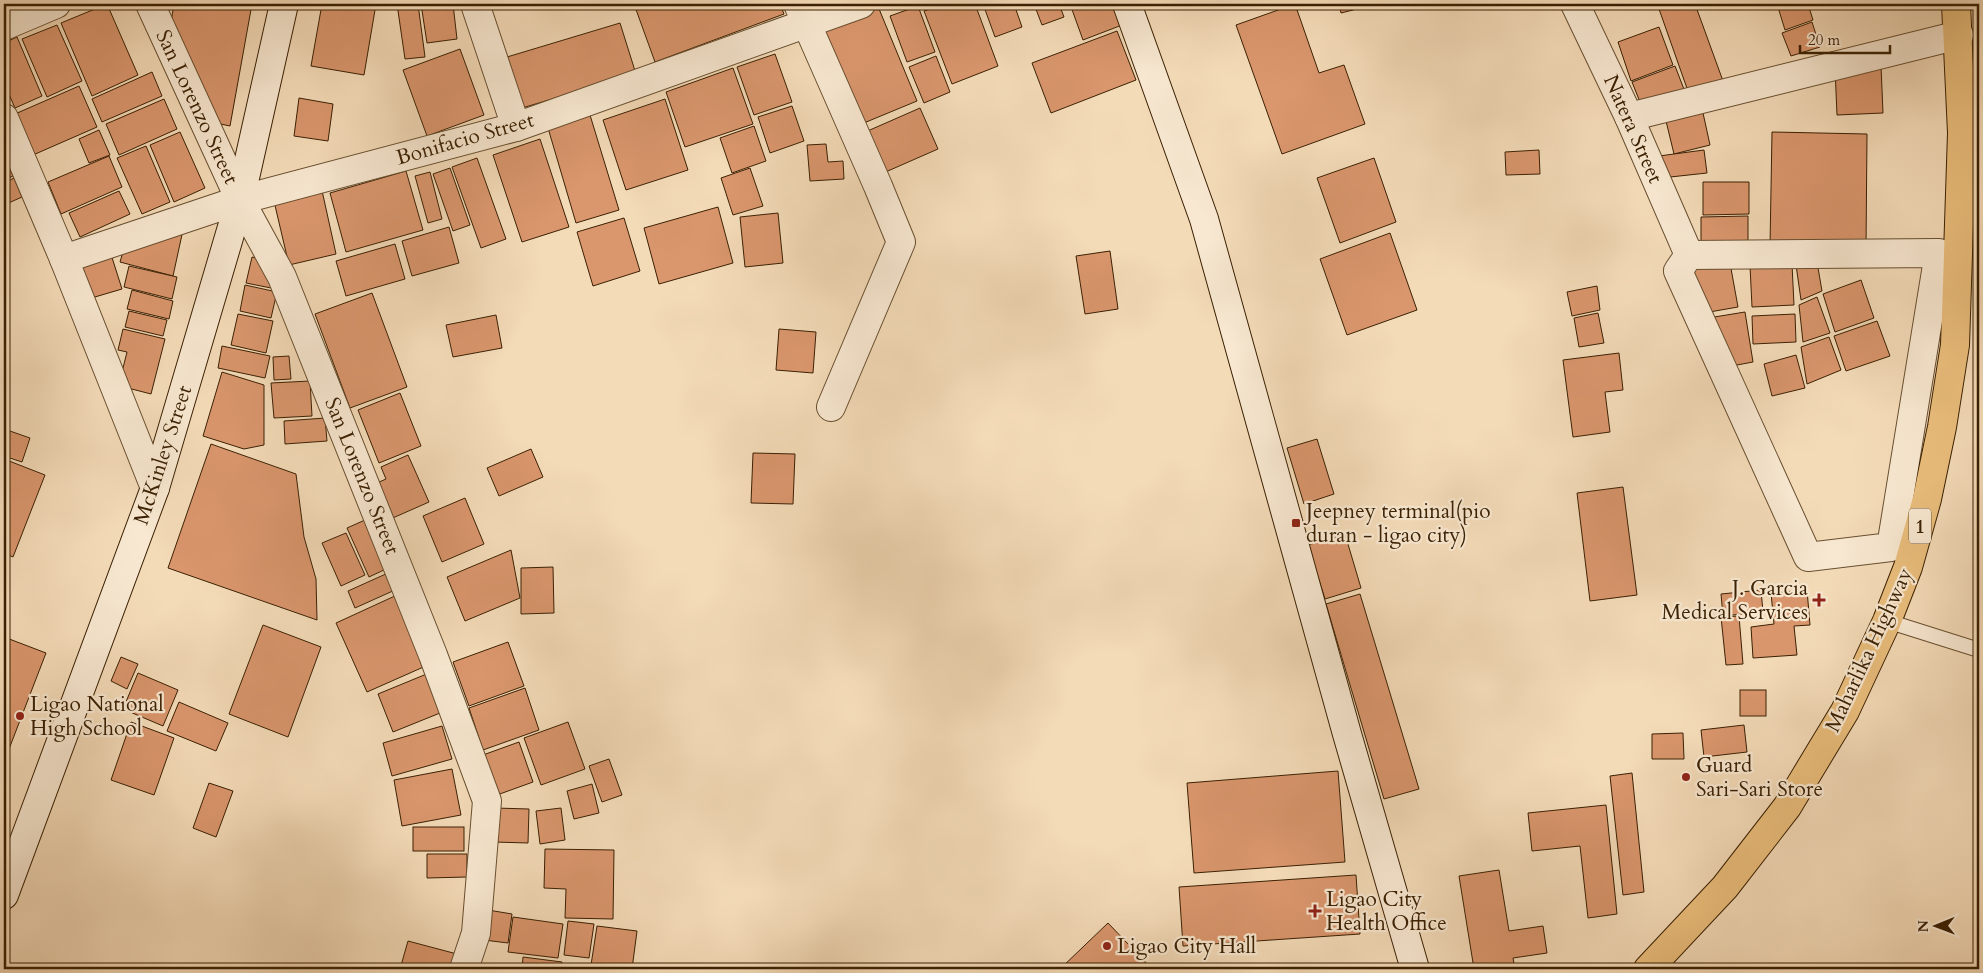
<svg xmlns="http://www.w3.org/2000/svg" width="1983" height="973" font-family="Cardo,serif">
	<rect width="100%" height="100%" fill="#f4dbb8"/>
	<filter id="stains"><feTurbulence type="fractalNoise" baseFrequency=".004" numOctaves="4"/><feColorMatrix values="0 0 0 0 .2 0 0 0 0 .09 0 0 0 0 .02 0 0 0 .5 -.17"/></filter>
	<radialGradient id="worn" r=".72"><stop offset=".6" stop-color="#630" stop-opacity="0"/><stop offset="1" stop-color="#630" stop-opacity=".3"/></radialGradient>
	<!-- building -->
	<g fill="#da966d" stroke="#3a2003">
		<path d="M107,4L138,75L92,96L61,23Z"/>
		<path d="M174,4H252L230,126L206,121L170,28Z"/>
		<path d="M322,4H376L364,75L311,66Z"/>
		<path d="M397,4H418L425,57L405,59Z"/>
		<path d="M421,4H453L457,39L427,43Z"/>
		<path d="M634,4H780L784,14L655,62Z"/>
		<path d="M877,4L917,101L859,125L819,27Z"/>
		<path d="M944,4H975L998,66L952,84L924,11Z"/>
		<path d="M983,4H1014L1022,27L995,37Z"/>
		<path d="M1034,4H1059L1064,17L1042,25Z"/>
		<path d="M1070,4H1114L1122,25L1083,40Z"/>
		<path d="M1295,4L1319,73L1344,65L1365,124L1282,154L1236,25Z"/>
		<path d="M1339,4H1373V5L1341,13Z"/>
		<path d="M1674,4H1695L1723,81L1689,94L1659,9Z"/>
		<path d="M1777,4H1808L1813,20L1785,30Z"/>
		<path d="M918,6L935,52L907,62L890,16Z"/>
		<path d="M1812,22L1820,47L1791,56L1782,33Z"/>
		<path d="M620,23L636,74L522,108L507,57Z"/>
		<path d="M57,25L82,81L47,97L22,39Z"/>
		<path d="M1659,27L1673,65L1631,81L1618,42Z"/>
		<path d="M1117,31L1136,80L1051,113L1032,63Z"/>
		<path d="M17,37L42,96L15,108L4,83V43Z"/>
		<path d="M460,49L484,115L427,136L403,70Z"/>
		<path d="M775,54L792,102L754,115L737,67Z"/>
		<path d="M936,56L950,92L924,103L909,67Z"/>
		<path d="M1675,66L1687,97L1644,112L1632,82Z"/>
		<path d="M1881,66L1883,113L1837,115L1835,68Z"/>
		<path d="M733,68L753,124L685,147L666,92Z"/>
		<path d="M152,72L162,96L102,122L92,99Z"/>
		<path d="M79,86L97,127L33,155L15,114Z"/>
		<path d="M299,98L333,104L328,141L294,136Z"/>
		<path d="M164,99L177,129L119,155L106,124Z"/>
		<path d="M665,99L688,170L626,190L603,120Z"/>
		<path d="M792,106L804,141L770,153L758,117Z"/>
		<path d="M920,108L938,149L881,174L863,133Z"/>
		<path d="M1703,113L1710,145L1674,154L1666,121Z"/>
		<path d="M590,115L619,210L576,223L548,128Z"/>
		<path d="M754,126L766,161L732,173L720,138Z"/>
		<path d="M99,130L110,155L89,163L79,139Z"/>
		<path d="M180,132L205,188L174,202L150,145Z"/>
		<path d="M1772,132L1867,134L1866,248L1770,246Z"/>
		<path d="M540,139L569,227L522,242L493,155Z"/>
		<path d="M826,144L828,162L843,161L844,179L810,181L807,145Z"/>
		<path d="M146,146L170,202L142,214L117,158Z"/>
		<path d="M1539,150L1540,174L1506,175L1505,152Z"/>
		<path d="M1704,150L1707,173L1661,178L1659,156Z"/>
		<path d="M4,154L13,176L4,180Z"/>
		<path d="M109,156L122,187L61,214L48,182Z"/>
		<path d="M477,158L506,239L481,248L452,167Z"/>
		<path d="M1374,158L1396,222L1340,243L1317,178Z"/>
		<path d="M450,168L470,225L453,231L433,174Z"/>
		<path d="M750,168L763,206L733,215L721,178Z"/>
		<path d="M406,171L423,230L346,252L330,193Z"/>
		<path d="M430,172L442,219L428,223L415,176Z"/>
		<path d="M14,178L22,197L4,205V183Z"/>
		<path d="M1703,182H1749V214L1703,215Z"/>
		<path d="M321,186L336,254L289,265L273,197Z"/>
		<path d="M119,191L130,214L80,237L69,213Z"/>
		<path d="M718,207L733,263L659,284L644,228Z"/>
		<path d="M778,213L783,263L745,267L740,217Z"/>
		<path d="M1748,216V247H1701V217Z"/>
		<path d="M624,218L640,271L593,286L577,232Z"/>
		<path d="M449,227L459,263L412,276L402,241Z"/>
		<path d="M183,230L173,276L120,262L125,245Z"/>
		<path d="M1390,233L1417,310L1347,335L1320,259Z"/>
		<path d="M395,244L405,279L346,296L336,261Z"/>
		<path d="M109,248L122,289L88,299L76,259Z"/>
		<path d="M1110,251L1118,309L1085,314L1076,256Z"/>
		<path d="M252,257L260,259L276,289L246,283Z"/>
		<path d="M1817,262L1822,291L1801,300L1796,265Z"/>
		<path d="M1730,263L1738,307L1698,314L1690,270Z"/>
		<path d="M1792,264L1794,305L1752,307L1750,266Z"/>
		<path d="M129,266L177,277L172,299L124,287Z"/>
		<path d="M1861,280L1874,318L1835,332L1823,294Z"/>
		<path d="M245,285L277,292L271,318L240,311Z"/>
		<path d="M1597,286L1600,310L1572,316L1567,292Z"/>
		<path d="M132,290L173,301L169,319L127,309Z"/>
		<path d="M372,293L407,387L350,408L315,314Z"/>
		<path d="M1817,297L1830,333L1803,342L1799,305Z"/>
		<path d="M129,311L167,320L163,336L125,327Z"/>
		<path d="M1745,312L1753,362L1721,368L1702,319Z"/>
		<path d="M1598,313L1604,343L1579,347L1574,318Z"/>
		<path d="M238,314L273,321L266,353L231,345Z"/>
		<path d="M1795,314L1796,342L1753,344L1752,316Z"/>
		<path d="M496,315L502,348L453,357L446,325Z"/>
		<path d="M1877,321L1890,356L1846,371L1834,336Z"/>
		<path d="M123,329L165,339L151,394L124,387L127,378L121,376L127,352L118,350Z"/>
		<path d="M779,329L816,332L813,373L776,370Z"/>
		<path d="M1829,337L1841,370L1807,384L1801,347Z"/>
		<path d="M222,346L270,356L265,378L218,368Z"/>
		<path d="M1619,353L1623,390L1605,392L1610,432L1573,437L1563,360Z"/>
		<path d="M1796,355L1805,388L1772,396L1764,364Z"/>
		<path d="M289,356L291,379L274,380L273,357Z"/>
		<path d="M222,372L264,385V445L244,449L203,436Z"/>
		<path d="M310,381L312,416L274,418L271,383Z"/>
		<path d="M400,393L421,446L379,463L358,410Z"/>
		<path d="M325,418L327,441L285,444L284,421Z"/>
		<path d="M7,430L30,438L22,462L4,456V440Z"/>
		<path d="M1317,439L1334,494L1304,504L1287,448Z"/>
		<path d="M211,444L296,474L304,537L316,579L317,620L168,568Z"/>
		<path d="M531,449L543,477L499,496L487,468Z"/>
		<path d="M753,453L795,454L793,504L751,503Z"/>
		<path d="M408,455L429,502L386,521L370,486L386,479L381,467Z"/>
		<path d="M4,459L45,475L13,557L4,553Z"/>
		<path d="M1623,487L1637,595L1590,601L1577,493Z"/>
		<path d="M465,498L484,544L442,562L423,516Z"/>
		<path d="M365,520L386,569L369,577L347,528Z"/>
		<path d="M346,533L365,575L341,586L322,543Z"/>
		<path d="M1345,534L1361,588L1325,599L1308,545Z"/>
		<path d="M511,550L520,598L465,621L447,577Z"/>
		<path d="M553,567L554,613L521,614V568Z"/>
		<path d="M388,573L395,590L355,608L348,591Z"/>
		<path d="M1761,590L1763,612L1723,616L1721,594Z"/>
		<path d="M1807,590L1810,625L1794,626L1797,655L1753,658L1751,627L1774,624L1771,593Z"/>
		<path d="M1360,594L1419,789L1384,799L1326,604Z"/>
		<path d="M397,595L428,665L367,692L336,623Z"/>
		<path d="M1739,616L1743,664L1726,665L1721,617Z"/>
		<path d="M263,625L321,647L288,737L229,714Z"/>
		<path d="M4,637L46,653L4,762Z"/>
		<path d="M508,642L524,686L469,706L453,662Z"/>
		<path d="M121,657L138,664L127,689L111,681Z"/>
		<path d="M138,673L178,690L163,726L123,709Z"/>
		<path d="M429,673L445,711L393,732L378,694Z"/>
		<path d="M525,688L539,730L483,750L469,708Z"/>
		<rect x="1740" y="690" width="26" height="26"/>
		<path d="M179,702L228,723L216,751L167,731Z"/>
		<path d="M131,722L174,738L154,795L111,780Z"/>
		<path d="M568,722L585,769L541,785L524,738Z"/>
		<path d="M1744,725L1747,752L1704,757L1701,730Z"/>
		<path d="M442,726L452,759L392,776L383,743Z"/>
		<path d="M1683,733L1684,759H1652V734Z"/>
		<path d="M519,742L533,782L497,795L483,755Z"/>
		<path d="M609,759L622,795L602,802L589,766Z"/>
		<path d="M452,769L461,815L402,826L394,780Z"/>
		<path d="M1338,771L1345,862L1194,873L1187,783Z"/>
		<path d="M1632,773L1644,892L1623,895L1610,776Z"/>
		<path d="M209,783L233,791L216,837L193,828Z"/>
		<path d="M592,784L599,813L574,819L567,791Z"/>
		<path d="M1606,805L1617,914L1588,918L1580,846L1532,851L1528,813Z"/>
		<path d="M495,808L529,809L528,843L494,842Z"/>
		<path d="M561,808L565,840L540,844L536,811Z"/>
		<rect x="413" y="827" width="51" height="24"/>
		<path d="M545,849L614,850L613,919L565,918L566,889L544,888Z"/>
		<path d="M427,854H467V877L427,878Z"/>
		<path d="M1499,870L1509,931L1543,926L1547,953L1513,958L1515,969H1474L1459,876Z"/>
		<path d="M1356,875L1360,934L1183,946L1179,887Z"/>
		<path d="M488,910L512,914L508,943L484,940Z"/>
		<path d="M513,917L563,924L558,958L508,952Z"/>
		<path d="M568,921L594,924L589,958L564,955Z"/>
		<path d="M1108,923L1152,969H1060Z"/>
		<path d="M597,926L637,931L632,969L591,965Z"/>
		<path d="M408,941L457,954L453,969H400Z"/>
		<path d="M523,957L562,962L561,969H522Z"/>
	</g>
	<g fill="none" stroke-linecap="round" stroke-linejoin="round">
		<!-- lane casing -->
		<g stroke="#684f30" stroke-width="16">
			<path id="lane" d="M1887,621L1979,650"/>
		</g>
		<!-- street casing -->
		<g stroke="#684f30" stroke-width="30">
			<g id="street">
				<path d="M150,4L240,200L282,277L433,655L487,801L476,933L464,969"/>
				<path d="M475,4L516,127"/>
				<path d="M798,4L878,186L901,242L831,407"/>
				<path d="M1575,4L1629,117L1689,255"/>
				<path d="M4,26L56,4"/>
				<path d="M1629,117L1959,35"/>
				<path d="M4,118L64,259L155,488"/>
				<path d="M1939,253L1891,547L1808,557L1678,271L1689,255Z"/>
				<path d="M64,259L240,200L516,127L861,4"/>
			</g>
		</g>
		<!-- secondary casing -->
		<g stroke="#3a2003" stroke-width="30">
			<g id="secondary">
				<path d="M1127,4L1204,219L1347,734L1415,969"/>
				<path d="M4,895L155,488L240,200L284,4"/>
			</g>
		</g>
		<!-- highway casing -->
		<g stroke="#3a2003" stroke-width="30">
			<path id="highway" d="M1648,969L1725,887L1787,807L1845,711L1887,621L1908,567L1927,499L1942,427L1955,345L1962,133L1956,4"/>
		</g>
		<!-- lane -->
		<use href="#lane" stroke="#f8e8d1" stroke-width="14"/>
		<!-- street -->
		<use href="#street" stroke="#f8e8d1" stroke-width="28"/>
		<!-- secondary -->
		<use href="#secondary" stroke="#f8e8d1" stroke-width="28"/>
		<!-- highway -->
		<use href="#highway" stroke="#eabe7c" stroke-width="28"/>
	</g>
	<!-- markers -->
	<g fill="#8f2418" stroke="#f8e8d1" stroke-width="2">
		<rect x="1291" y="518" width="10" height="10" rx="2.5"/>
		<path d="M1816.5 592.5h5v5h5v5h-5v5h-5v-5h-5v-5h5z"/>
		<circle cx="20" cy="716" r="5"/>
		<circle cx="1686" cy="777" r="5"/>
		<path d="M1312.5 903.5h5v5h5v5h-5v5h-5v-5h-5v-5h5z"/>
		<circle cx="1107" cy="946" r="5"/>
	</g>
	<g text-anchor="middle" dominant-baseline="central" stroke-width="4.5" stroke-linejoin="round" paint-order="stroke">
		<!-- shield labels -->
		<rect fill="#f8e8d1" stroke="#735c41" stroke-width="1" x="1909" y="508.5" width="22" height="35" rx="4"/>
		<g font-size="20" font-weight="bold" fill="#3a2003">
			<text x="1920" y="526">1</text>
		</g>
		<!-- street labels -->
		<g font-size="21" fill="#3a2003" stroke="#f8e8d1">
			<text transform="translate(197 107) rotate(65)">San Lorenzo Street</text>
			<text transform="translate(1633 129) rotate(66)">Natera Street</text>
			<text transform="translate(465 139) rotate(-16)">Bonifacio Street</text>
			<text transform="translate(163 455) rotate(-72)">McKinley Street</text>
			<text transform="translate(362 476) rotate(68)">San Lorenzo Street</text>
			<text transform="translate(1869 650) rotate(-65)">Maharlika Highway</text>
		</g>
		<!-- poi labels -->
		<g font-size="21" fill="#3a2003" stroke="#f8e8d1" text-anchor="start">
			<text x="1306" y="511">Jeepney terminal(pio<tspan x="1306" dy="24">duran - ligao city)</tspan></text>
			<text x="1808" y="588" text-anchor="end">J. Garcia<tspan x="1808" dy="24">Medical Services</tspan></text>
			<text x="30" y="704">Ligao National<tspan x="30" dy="24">High School</tspan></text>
			<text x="1696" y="765">Guard<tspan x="1696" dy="24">Sari-Sari Store</tspan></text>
			<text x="1326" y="899">Ligao City<tspan x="1326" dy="24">Health Office</tspan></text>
			<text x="1117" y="946">Ligao City Hall</text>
		</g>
	</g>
	<!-- margin -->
	<rect width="1983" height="973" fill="none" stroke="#f4dbb8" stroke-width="20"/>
	<rect x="5" y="5" width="1973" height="963" fill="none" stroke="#3a2003" stroke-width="2.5"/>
	<rect x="10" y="10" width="1963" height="953" fill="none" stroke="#3a2003"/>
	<!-- north arrow -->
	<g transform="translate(1936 926) rotate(269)" stroke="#f8e8d1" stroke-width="4" paint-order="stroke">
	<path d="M0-4L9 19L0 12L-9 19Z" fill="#3a2003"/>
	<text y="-8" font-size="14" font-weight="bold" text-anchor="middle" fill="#3a2003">N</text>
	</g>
	<!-- scale -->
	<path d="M1800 45v8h90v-8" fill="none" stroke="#3a2003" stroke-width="2.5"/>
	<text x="1808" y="45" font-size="15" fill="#3a2003" stroke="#f8e8d1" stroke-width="4" paint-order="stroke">20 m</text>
	<rect width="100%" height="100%" filter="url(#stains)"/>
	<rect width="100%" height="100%" fill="url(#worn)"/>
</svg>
